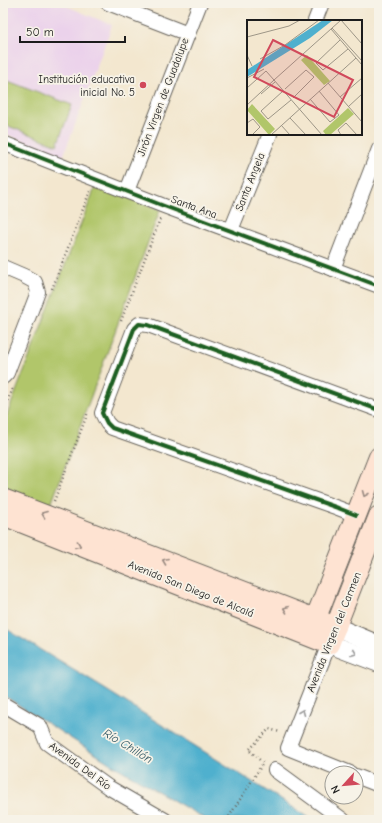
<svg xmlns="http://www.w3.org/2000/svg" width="382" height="823" font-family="'Comic Neue',sans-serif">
	<rect width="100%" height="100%" fill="#f7f3e8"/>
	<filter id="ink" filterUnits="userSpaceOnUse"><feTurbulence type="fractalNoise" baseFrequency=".025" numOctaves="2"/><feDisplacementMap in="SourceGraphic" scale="8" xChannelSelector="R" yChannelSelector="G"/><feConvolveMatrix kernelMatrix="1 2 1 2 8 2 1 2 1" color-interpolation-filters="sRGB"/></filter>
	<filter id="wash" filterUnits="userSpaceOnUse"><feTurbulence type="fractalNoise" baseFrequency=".012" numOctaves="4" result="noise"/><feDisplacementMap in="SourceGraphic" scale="16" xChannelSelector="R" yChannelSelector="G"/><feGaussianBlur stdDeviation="0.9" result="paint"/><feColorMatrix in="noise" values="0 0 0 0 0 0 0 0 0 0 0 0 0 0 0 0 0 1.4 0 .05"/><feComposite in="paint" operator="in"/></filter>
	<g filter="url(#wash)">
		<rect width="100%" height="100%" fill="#f3e7cf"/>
		<!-- built -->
		<path fill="#ebd1eb" d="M3,3H59L112,25L63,157L3,133Z"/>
		<!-- green -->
		<g fill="#b1c66a" stroke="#667143">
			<path d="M7,80L72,105L57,145L3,124V91Z"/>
			<path d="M96,185L160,210L49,510L3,492V425Z"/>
		</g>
		<!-- water -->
		<path fill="#4fb0ce" stroke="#366675" d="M3,627L103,688L313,820H207L111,764L3,695Z"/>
	</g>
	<g filter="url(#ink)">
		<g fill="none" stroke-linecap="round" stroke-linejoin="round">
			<!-- minor casing -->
			<g stroke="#67635b" stroke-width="16">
				<g id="minor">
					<path d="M108,3L188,34"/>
					<path d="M315,21L322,3"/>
					<path d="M3,143L164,206L379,286"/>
					<path d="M127,191L200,3"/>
					<path d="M231,230L270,134"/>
					<path d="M3,267L24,276L35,282L38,292L7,373L3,377"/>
					<path d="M333,269L379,149"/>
					<path d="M356,515L338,508L112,428L107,423L102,413L134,329L139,324L148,325L379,410"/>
					<path d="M329,644L288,748L350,773"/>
					<path d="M3,704L40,726L47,743L108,787L165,820"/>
					<path d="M275,770L343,820"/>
					<path d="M356,776L379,785"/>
				</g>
			</g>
			<!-- tertiary casing -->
			<g stroke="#67635b" stroke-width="20">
				<g id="tertiary">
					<path d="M336,627L379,645"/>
					<path d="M329,644L379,663"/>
				</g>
			</g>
			<!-- secondary casing -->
			<g stroke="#67635b" stroke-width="22">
				<g id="secondary">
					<path d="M3,499L336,627"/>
					<path d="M3,515L329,644L379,516"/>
					<path d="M311,633L315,620L379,457"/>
				</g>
			</g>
			<!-- path -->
			<g stroke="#67635b" stroke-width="2.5" stroke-dasharray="1 3" stroke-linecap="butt">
				<path d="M52,289L90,191"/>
				<path d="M121,321L160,219"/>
				<path d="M3,412L13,387"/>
				<path d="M54,501L88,412"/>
				<path d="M227,820L263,763L249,750L269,729L280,732"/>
			</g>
			<!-- minor -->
			<use href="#minor" stroke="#fff" stroke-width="14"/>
			<!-- tertiary -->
			<use href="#tertiary" stroke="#fff" stroke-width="18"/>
			<!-- secondary -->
			<use href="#secondary" stroke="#fee3d2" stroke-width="20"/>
			<!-- cycleway casing -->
			<g stroke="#f7f3e8" stroke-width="6">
				<g id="cycleway">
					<path d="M3,143L164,206L379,286"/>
					<path d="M356,515L338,508L112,428L107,423L102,413L134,329L139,324L148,325L379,410"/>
				</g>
			</g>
			<!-- cycleway -->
			<use href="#cycleway" stroke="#1b5e20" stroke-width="4"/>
		</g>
		<!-- one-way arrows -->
		<defs><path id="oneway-chevron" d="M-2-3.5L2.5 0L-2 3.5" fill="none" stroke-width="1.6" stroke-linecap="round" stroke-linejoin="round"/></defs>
		<g stroke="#988980">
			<use href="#oneway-chevron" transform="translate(365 494) rotate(112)"/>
			<use href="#oneway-chevron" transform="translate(44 514) rotate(-159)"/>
			<use href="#oneway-chevron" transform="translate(78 545) rotate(21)"/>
			<use href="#oneway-chevron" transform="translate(165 561) rotate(-159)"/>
			<use href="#oneway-chevron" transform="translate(286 609) rotate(-159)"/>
		</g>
		<g stroke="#999">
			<use href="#oneway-chevron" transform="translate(354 653) rotate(21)"/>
			<use href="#oneway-chevron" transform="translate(302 712) rotate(-68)"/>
		</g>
	</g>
	<!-- markers -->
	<circle fill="#d1495b" stroke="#f7f3e8" stroke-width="1.5" cx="143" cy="85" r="4"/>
	<g text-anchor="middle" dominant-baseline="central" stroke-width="3.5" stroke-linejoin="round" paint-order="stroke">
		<!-- poi labels -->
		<g font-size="11" fill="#1c1c1c" stroke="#f7f3e8" text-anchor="end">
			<text x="135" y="79">Institución educativa<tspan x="135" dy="13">inicial No. 5</tspan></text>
		</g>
		<!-- street labels -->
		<g font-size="11" fill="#1c1c1c" stroke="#f7f3e8">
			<text transform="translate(163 97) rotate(-69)">Jirón Virgen de Guadalupe</text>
			<text transform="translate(250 182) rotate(-68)">Santa Angela</text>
			<text transform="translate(194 207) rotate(20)">Santa Ana</text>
			<text transform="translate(191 589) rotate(22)">Avenida San Diego de Alcalá</text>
			<text transform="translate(334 632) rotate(-68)">Avenida Vírgen del Carmen</text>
			<text transform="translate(80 766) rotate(36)">Avenida Del Río</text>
		</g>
		<!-- water labels -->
		<g font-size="12" font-style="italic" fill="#305763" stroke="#f7f3e8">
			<text transform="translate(128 746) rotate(31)">Río Chillón</text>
		</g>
	</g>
	<!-- overview -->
	<g transform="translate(247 20)">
		<rect width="115" height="115" fill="#f3e7cf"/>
		<path d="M60,35L83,61L77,65L54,40ZM5,84L28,109L22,115L0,90ZM101,88L107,94L83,115H79L76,111Z" fill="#b1c66a"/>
		<path d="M76,0H86L63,18L0,57V50Z" fill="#4fb0ce"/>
		<path fill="none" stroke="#9d9687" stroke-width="1" d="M94,0L115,24M85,8L115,41M84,9L115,45M0,17L42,6L53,0M93,20L69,43L76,50L101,29M0,35L5,46M13,39L38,25L72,0M0,58L17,49M81,63L115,102M0,68L19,51L27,60L0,85M38,69L59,50L67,57L46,78M36,71L14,91L21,99L44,80M14,74L28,62M93,77L115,58M63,79L83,102L92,95L72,71M101,87L115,74M43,98L59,115M0,103L6,99L13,107L5,115M34,105L43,115M24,115L109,38M75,115L27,60L94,0M94,115L91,110L99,103L110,115"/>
		<path fill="#d1495b" fill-opacity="0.15" stroke="#d1495b" stroke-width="2" d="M26,20L106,60L87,97L7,57Z"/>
		<rect width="115" height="115" fill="none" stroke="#1c1c1c" stroke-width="2"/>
	</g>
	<!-- margin -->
	<rect width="382" height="823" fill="none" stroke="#f7f3e8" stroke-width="16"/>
	<!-- north arrow -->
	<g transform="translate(344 785) rotate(243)"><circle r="19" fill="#f7f3e8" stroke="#9f9d96"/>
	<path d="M0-3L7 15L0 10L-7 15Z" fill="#d1495b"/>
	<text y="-6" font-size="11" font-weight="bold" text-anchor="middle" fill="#1c1c1c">N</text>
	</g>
	<!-- scale -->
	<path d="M20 36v6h105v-6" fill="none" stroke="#1c1c1c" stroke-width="2"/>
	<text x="26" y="36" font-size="12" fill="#1c1c1c" stroke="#f7f3e8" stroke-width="3" paint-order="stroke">50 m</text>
</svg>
